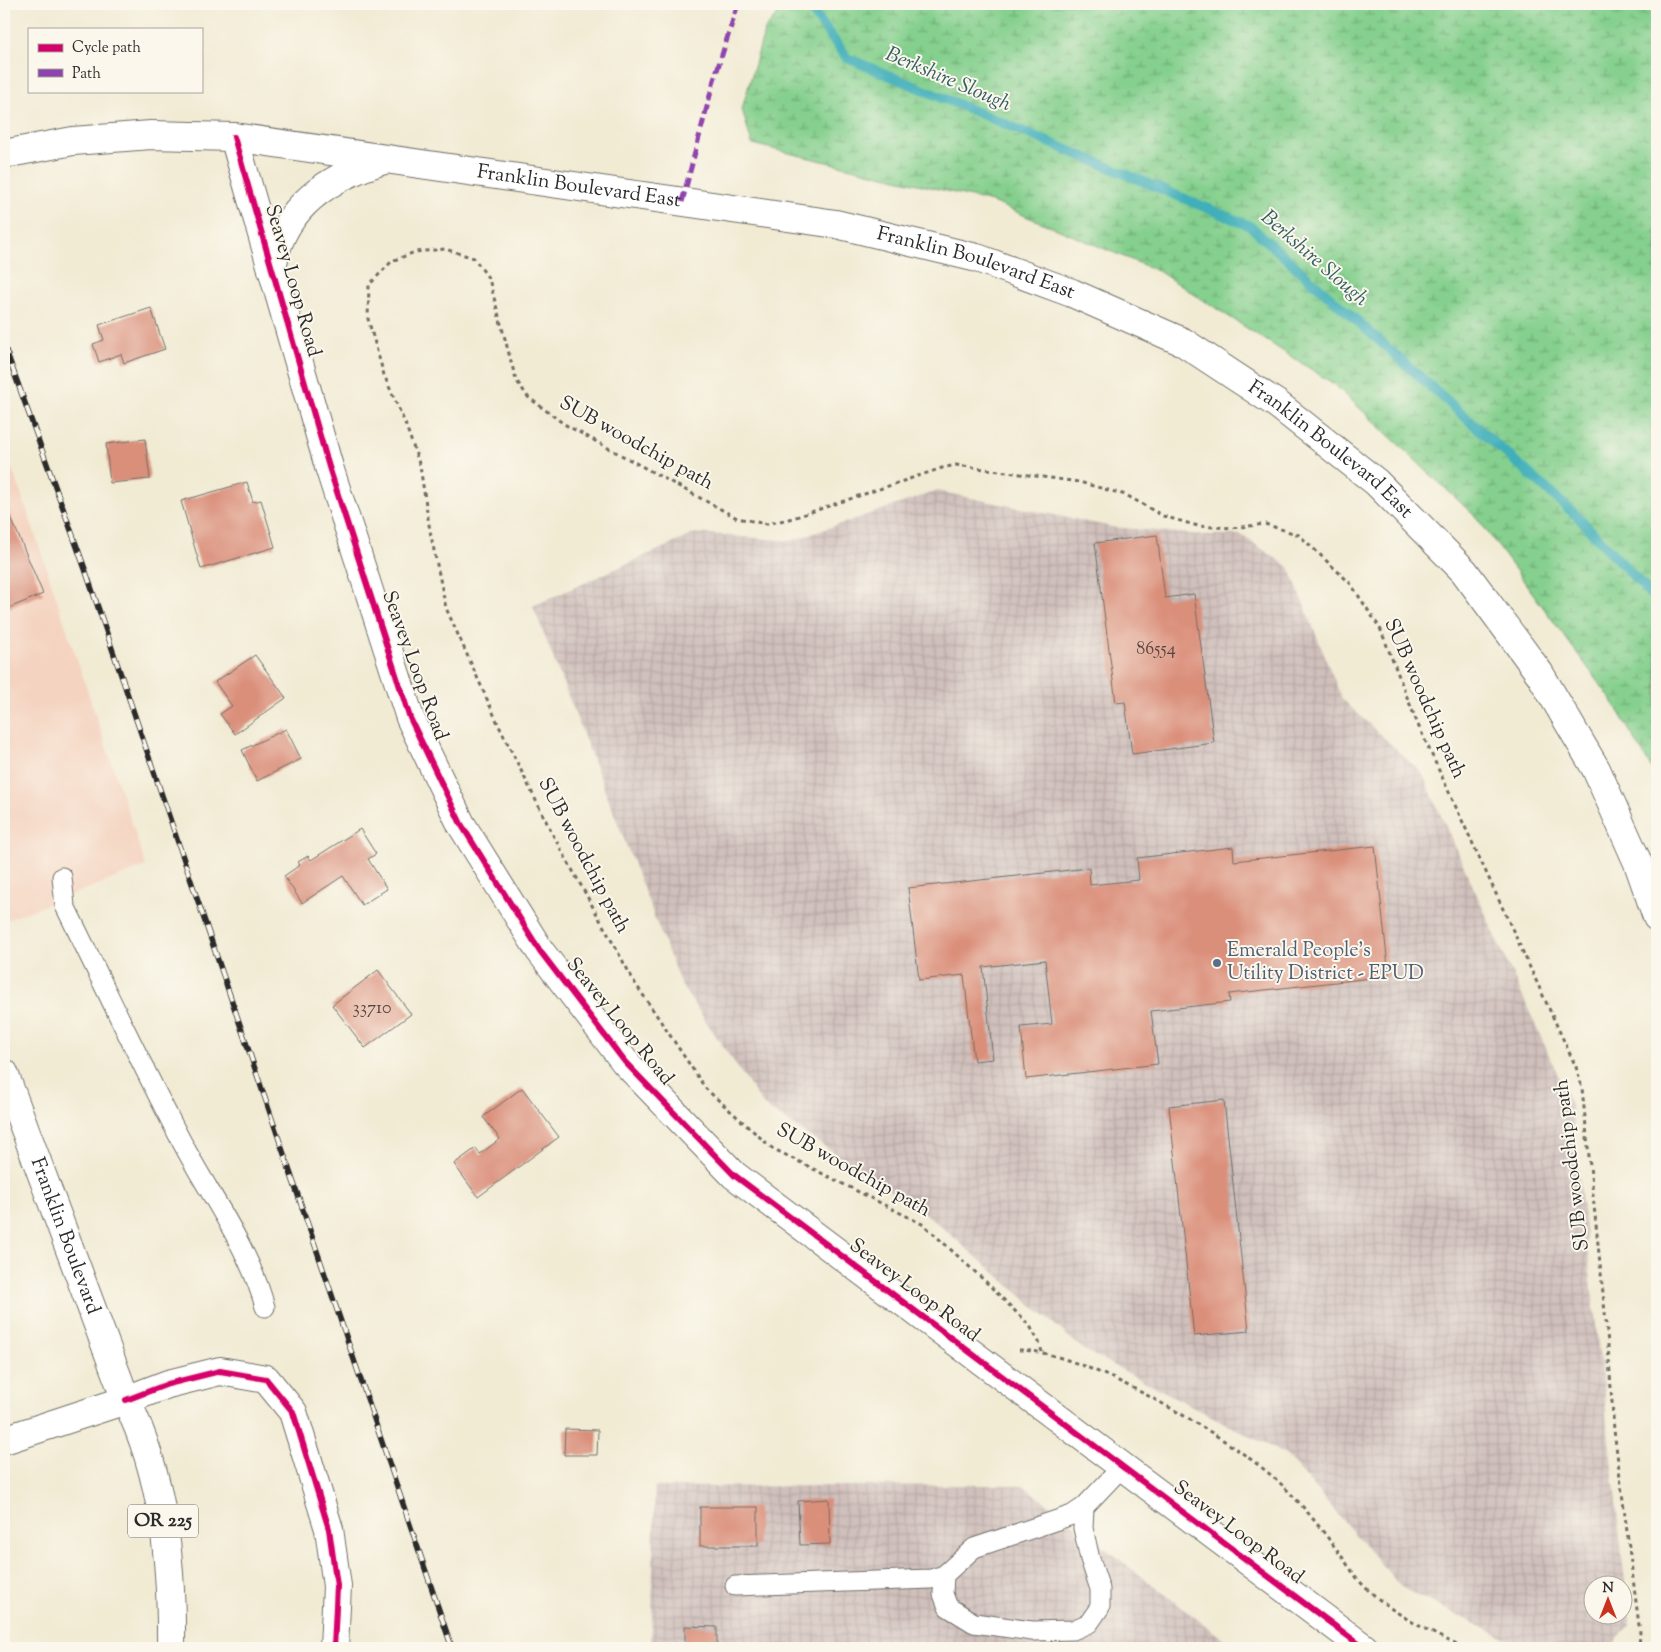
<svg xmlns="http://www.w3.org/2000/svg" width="1661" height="1652" font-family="'Sorts Mill Goudy',serif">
	<defs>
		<pattern id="industrial-grid" width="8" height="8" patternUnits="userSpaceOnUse" patternTransform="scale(1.25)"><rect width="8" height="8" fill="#d0c0bc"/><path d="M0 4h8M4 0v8" fill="none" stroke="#b3a5a2"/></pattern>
		<pattern id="wetland-marsh" width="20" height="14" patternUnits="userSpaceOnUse" patternTransform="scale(1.25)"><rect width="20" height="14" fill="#85d08e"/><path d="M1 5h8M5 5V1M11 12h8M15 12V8" fill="none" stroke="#6da974"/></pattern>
	</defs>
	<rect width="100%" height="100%" fill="#fbf7ec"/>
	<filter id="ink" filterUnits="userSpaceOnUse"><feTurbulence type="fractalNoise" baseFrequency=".02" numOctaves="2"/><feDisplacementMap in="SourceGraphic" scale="10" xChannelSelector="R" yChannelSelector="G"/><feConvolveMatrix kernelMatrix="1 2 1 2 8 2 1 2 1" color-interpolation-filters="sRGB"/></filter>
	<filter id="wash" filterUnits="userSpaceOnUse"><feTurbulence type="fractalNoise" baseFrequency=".0096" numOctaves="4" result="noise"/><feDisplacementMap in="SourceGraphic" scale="20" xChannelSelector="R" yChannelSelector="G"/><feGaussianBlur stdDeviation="1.12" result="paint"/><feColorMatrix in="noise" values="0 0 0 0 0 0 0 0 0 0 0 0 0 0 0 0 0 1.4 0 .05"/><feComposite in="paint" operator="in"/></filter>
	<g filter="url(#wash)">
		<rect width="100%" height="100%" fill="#f1ebd4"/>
		<!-- built -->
		<path fill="#f4d3c0" d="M4,450L20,489L146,866L4,921Z"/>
		<!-- industrial -->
		<g fill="url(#industrial-grid)" fill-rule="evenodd">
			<path d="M937,491L1112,527L1202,535H1241L1289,567L1342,699L1422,773L1571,1104L1630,1626L1609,1648H1524L1401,1587L1286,1455L1084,1350L930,1217L764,1106L681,985L533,606L696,533L791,541ZM1594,1584H1624V1614H1594Z"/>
			<path d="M1023,1485L1227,1642L1223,1648H651L655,1487Z"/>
		</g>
		<!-- wetland -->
		<path fill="url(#wetland-marsh)" stroke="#587e5c" d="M786,4H1657V777L1611,699L1477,518L1334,384L1158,271L992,202L752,144L742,109L765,29Z"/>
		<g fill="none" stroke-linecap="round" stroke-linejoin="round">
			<!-- stream -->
			<path stroke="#3fafb9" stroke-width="10" d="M807,4L847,58L1250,226L1579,518L1657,601"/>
		</g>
		<g id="blocks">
			<!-- building -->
			<g fill="#da8f7a">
				<path d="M151,308L165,349L124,363L121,354L99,362L93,344L104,340L99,325Z"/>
				<path d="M145,439L150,479L110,483L106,444Z"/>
				<path d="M247,482L253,502L261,500L275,547L201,569L181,501Z"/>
				<path d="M4,501L43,594L4,610Z"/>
				<path d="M1157,535L1165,598L1194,594L1214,743L1132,754L1125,702L1116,703L1095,543Z"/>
				<path d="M255,655L286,698L235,734L220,714L232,706L215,682Z"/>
				<path d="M286,729L301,759L257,781L242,750Z"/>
				<path d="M360,829L376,854L368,859L387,889L362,905L343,876L302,903L284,876L300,865L298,862L308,856L311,860Z"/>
				<path d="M1375,846L1389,976L1229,994L1230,1002L1151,1011L1158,1064L1026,1079L1021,1027L1052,1024L1045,960L983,967L993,1059L974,1061L964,975L919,980L908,888L1089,868L1090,885L1139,880L1137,858L1233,847L1234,861Z"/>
				<path d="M378,970L411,1014L365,1048L332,1005Z"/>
				<path d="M522,1088L559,1137L478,1197L454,1164L476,1148L480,1154L500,1139L483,1117Z"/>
				<path d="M1224,1100L1249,1331L1194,1336L1169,1106Z"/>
				<path d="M565,1429L598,1430L597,1455H564Z"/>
				<path d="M829,1499L830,1544L800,1545L798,1501Z"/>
				<rect x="700" y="1507" width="58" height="39"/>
				<path d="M685,1626L717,1627V1648H685Z"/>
				<rect x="727" y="1645" width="262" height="3"/>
			</g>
		</g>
	</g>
	<g filter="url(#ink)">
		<use href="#blocks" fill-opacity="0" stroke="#706e66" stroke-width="1"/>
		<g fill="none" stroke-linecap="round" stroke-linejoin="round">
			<!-- service casing -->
			<g stroke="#706e66" stroke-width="21">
				<g id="service">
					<path d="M62,877L65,906C105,987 143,1069 185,1148C213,1200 249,1248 265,1307"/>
					<path d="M944,1575L943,1594L948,1607L974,1623L1032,1631L1073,1630L1089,1623L1100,1607V1589L1090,1559L1083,1528L1084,1507"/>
					<path d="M735,1586L931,1579L944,1575L974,1548L1072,1515L1084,1507L1122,1467"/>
				</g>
			</g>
			<!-- minor casing -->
			<g stroke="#706e66" stroke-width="30">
				<g id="minor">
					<path d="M234,137L329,467L410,718L461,824L540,951L625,1062L734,1175L1364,1648"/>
					<path d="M272,269C280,207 332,175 387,159"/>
					<path d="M126,1400L168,1384L220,1371L266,1379L293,1412L329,1529L337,1586L334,1648"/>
				</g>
			</g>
			<!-- secondary casing -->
			<g stroke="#706e66" stroke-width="30">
				<g id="secondary">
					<path id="s1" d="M4,154L73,141L151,135L234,137L836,224L977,258L1072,293L1183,342L1277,404L1376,482L1464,571L1540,674L1596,769L1638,863L1657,917"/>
				</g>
			</g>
			<!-- primary casing -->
			<g stroke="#706e66" stroke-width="30">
				<g id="primary">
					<path id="s2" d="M4,1073L126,1400L4,1440"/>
				</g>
			</g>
			<!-- motorway casing -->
			<g stroke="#706e66" stroke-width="30">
				<path id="motorway" d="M126,1400C164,1476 172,1564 171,1648"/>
			</g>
			<!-- path -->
			<g stroke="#706e66" stroke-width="3" stroke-dasharray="4 4" stroke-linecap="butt">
				<path d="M1019,1350C1083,1350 1233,1439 1280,1483C1302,1504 1321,1528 1339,1553C1347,1563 1354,1576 1364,1586C1395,1616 1425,1629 1463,1648"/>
				<path d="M1042,1352L1039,1342L1030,1326L986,1282L924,1225L772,1148L706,1089L635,983L553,835L500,728L446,608L430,531L420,466L405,423L384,375L368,319L369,285L392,261L415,252L445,249L474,258L489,279L516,380L528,397L564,424L737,518L767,524L793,518L942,468L956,465L1079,482L1126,495L1163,516L1198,526L1232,528L1265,524L1299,535L1350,583L1380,628L1418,725L1576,1067L1582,1088L1607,1332L1614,1430L1640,1633L1639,1648"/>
			</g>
			<!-- service -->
			<use href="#service" stroke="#fff" stroke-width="19"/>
			<!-- minor -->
			<use href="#minor" stroke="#fff" stroke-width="28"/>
			<!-- secondary -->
			<use href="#secondary" stroke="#fff" stroke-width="28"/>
			<!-- primary -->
			<use href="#primary" stroke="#fff" stroke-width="28"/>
			<!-- motorway -->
			<use href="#motorway" stroke="#fff" stroke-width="28"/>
			<!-- rail casing -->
			<g stroke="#2b2b2b" stroke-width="5.5">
				<path id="rail" d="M4,345L85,569L452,1648"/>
			</g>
			<!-- rail -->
			<use href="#rail" stroke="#fbf7ec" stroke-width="4" stroke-dasharray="11" stroke-linecap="butt"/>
			<!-- quiet -->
			<path stroke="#8e44ad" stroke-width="5" stroke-dasharray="10 5" stroke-linecap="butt" d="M682,202L714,80L738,4"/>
			<!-- cycleway casing -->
			<g stroke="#fbf7ec" stroke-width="9">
				<g id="cycleway">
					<path d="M234,137L329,467L410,718L461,824L540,951L625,1062L734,1175L1364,1648"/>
					<path d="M126,1400L168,1384L220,1371L266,1379L293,1412L329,1529L337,1586L334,1648"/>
				</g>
			</g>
			<!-- cycleway -->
			<use href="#cycleway" stroke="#d6006c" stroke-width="6"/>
		</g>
	</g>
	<!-- markers -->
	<circle fill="#5c6f8a" stroke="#fbf7ec" stroke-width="2" cx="1217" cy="963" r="5"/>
	<g text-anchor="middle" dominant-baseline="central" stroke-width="4" stroke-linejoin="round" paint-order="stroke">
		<!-- number labels -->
		<g font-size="18" fill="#57443f">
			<text x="1156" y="650">86554</text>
			<text x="372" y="1009">33710</text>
		</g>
		<!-- shield labels -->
		<rect fill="#fbf7ec" stroke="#696865" stroke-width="1" x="128" y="1504.5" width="70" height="33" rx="4"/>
		<g font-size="19" font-weight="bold" fill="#2b2b2b">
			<text x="163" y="1521">OR 225</text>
		</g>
		<!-- street labels -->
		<g font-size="20" fill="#2b2b2b" stroke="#fbf7ec">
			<text stroke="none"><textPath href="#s1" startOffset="580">Franklin Boulevard East</textPath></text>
			<text stroke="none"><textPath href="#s1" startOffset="985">Franklin Boulevard East</textPath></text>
			<text transform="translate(292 281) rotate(74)">Seavey Loop Road</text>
			<text transform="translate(636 444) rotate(29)">SUB woodchip path</text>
			<text stroke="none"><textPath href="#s1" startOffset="1390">Franklin Boulevard East</textPath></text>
			<text transform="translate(414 666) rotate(70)">Seavey Loop Road</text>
			<text transform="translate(1424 699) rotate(66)">SUB woodchip path</text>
			<text transform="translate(583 856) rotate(62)">SUB woodchip path</text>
			<text transform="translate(619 1022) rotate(51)">Seavey Loop Road</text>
			<text transform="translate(1573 1165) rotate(-97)">SUB woodchip path</text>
			<text transform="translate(853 1171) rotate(29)">SUB woodchip path</text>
			<text stroke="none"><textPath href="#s2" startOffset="174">Franklin Boulevard</textPath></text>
			<text transform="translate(914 1291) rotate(37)">Seavey Loop Road</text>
			<text transform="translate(1238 1533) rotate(37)">Seavey Loop Road</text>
		</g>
		<!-- service labels -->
		<g font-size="20" fill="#4e5e75" stroke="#fbf7ec" text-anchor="start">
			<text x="1227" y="951">Emerald People's<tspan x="1227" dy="23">Utility District - EPUD</tspan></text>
		</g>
		<!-- water labels -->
		<g font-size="21" font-style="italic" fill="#336064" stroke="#fbf7ec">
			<text transform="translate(948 80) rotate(23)">Berkshire Slough</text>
			<text transform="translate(1314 259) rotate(41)">Berkshire Slough</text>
		</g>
	</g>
	<!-- margin -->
	<rect width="1661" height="1652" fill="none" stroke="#fbf7ec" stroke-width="20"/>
	<!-- legend -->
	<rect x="28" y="28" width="175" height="65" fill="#fbf7ec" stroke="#a8a59f"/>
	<rect x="38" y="44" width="25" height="8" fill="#d6006c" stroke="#a8a59f"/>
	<text x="72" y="52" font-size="15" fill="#2b2b2b">Cycle path</text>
	<rect x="38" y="69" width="25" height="8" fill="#8e44ad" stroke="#a8a59f"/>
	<text x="72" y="78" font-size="15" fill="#2b2b2b">Path</text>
	<!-- north arrow -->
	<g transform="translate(1608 1600)"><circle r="24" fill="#fbf7ec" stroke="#a8a59f"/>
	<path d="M0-4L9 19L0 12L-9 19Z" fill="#c8321e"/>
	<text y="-8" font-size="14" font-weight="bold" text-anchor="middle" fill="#2b2b2b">N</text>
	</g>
</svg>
